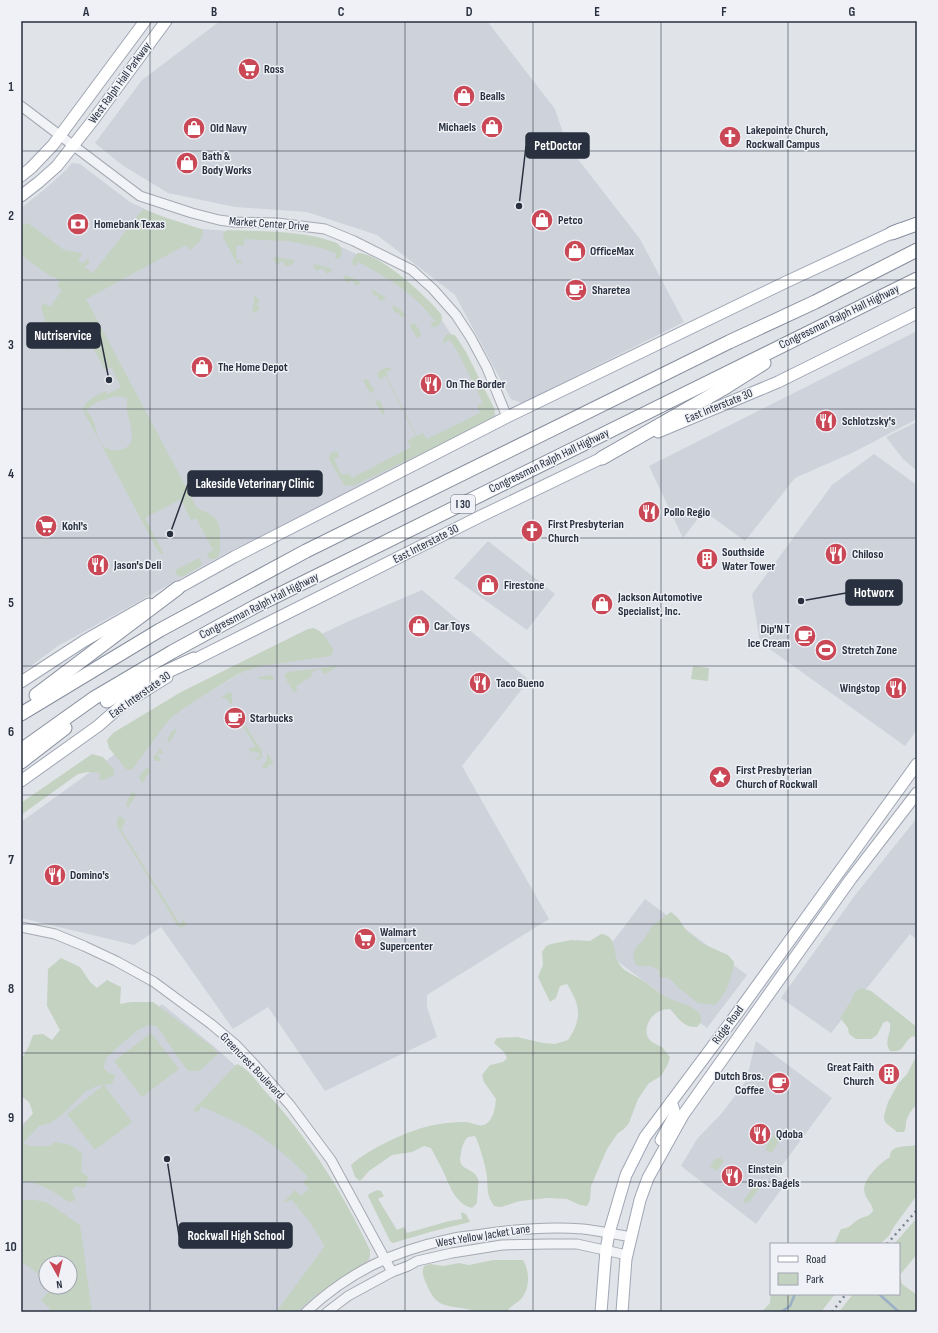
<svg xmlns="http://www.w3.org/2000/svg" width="938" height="1333" font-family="'Sofia Sans Condensed',sans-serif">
	<rect width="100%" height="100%" fill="#e0e3e8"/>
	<!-- built -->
	<g fill="#ced2da" fill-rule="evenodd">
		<path d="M220,21H487L555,109L567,145L640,239L684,322L522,403L511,399L455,295L377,235L307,212L235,207L168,193L122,165L95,143L142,80Z"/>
		<path d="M72,163L80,164L130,202L166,219L201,229L314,237L341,247L372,261L441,319L459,346L497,417L221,556L58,646L21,673V208L45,189L66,170Z"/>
		<path d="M917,331V419L854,452L795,478L745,541L704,511L683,538L649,466Z"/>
		<path d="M917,422V471L903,459L886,437Z"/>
		<path d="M874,454L917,485V730L905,746L760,642L752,594L832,485Z"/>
		<path d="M488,541L555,594L527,630L454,578Z"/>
		<path d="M422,590L529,680L462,766L549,919L427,995V1007L437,1037L325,1091L268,1007L233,1029L161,927L134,945L21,918V822L157,724L247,669L347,622Z"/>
		<path d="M917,818V940L910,934L831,1033L781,998L856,894Z"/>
		<path d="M645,899L747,975L707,1028L605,952Z"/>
		<path d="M162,1004L217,1049L241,1071L370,1256V1261L312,1301L300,1312H21V1125ZM46,1263H70V1287H46Z"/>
		<path d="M756,1041L832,1098L775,1175L786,1183L756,1224L681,1166L697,1139L722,1113L746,1081Z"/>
	</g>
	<!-- green -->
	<g fill="#c4d2c1" fill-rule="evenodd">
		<path d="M143,209L164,217L201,229L203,230C203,240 197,245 189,250L186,245L86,299L197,508C203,511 211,514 216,519C222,526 220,547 219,556L215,559H210L208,557L207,554L213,550L196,518L191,520L181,499L145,518L164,554H160L153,542L83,410C84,400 98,395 106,391L108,394L121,387L111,367L105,370L88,339L68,350L62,348L50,338L42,333L45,320L41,307L44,303L50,307L62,290L57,286L60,281L53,276L51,277L21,255V226L28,223L64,250L81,253L82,255L78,259L83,264L87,259H89V263L85,267L93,273ZM115,396L127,398C128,402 126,406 127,410C129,422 141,448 118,450C113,451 107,449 103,446C97,439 96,428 93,420C92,416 88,414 86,410L97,402Z"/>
		<path d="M227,230C264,232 302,230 337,243C342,247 343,252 340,258L337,259L335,258L336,253L318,247L289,241L245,239L243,246L237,245L236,259L242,261L241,263L237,264L236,262L224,239L223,233Z"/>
		<path d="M358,253C380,253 428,298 441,314L442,318C441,323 438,328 432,327L430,325L435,321C415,294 387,277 358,262L356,266L353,265L352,263C353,259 354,256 358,253Z"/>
		<path d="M274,257L294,260V263L286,267L283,261L277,265L273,258Z"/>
		<path d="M313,264L331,268L332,270L327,274L322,268L316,271Z"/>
		<path d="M346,275L360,282V284L356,286L352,280L347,283L343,277Z"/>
		<path d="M371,289L385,297V299L380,301L377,295L374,296Z"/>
		<path d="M255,295L260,302L257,304L260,309L254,313L252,311L254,302V297Z"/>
		<path d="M394,305L405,314V316L401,317L398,312L395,313L392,307Z"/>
		<path d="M413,323L415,324L421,333L420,336L417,338L410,326Z"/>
		<path d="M447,334L455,335L466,352L495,410L493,419L465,435L414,457L353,486L344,485L329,459V457L331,453L337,451L339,456L334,460L342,475L348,473L352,478L411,447L407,441L416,436L386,376L379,379L377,374C379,370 386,367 390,368L391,370L386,372L389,380L417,436L423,433L427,439L480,413L477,406L483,403L458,353L450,340L443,343V339Z"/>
		<path d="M365,379H367L374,390L373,392L370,393L363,381Z"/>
		<path d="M378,400L380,401L385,412L383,415L375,402Z"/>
		<path d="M199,558L202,563L201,566L182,577L178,576L175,570Z"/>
		<path d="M314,628C324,632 327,641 333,649V652L331,656L260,666L238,674L184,708L171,718L163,727L134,767L131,770L126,769L109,748L107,740L113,733L181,692L308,629Z"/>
		<path d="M338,666L325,674L323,673L320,668L311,673L312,676L296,686L297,691L295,692H294L285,678V674L288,672Z"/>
		<path d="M693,666L709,668L708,681L691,679Z"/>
		<path d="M270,675L273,676V680L258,679L259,677Z"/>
		<path d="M229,692L232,694V704H230L227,699L220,698Z"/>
		<path d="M244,724L262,751V757L258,761L254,757L259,758L260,753L250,751L249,749L250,748L256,747L242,725Z"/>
		<path d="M174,729L176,730V732L169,743L167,739Z"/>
		<path d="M160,748L164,753L157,754L162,761H155L153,758Z"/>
		<path d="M267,752L274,764L267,765L269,768H262V767L267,760Z"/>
		<path d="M92,754L103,757L114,770V775L104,780H99L100,773L88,772L78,774L21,815V803Z"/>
		<path d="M148,768L150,771L142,784L139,777L145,769Z"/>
		<path d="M134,792L136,795L128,808L126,803L131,793Z"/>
		<path d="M119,816L122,817L125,822L121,829L179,923L180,924L183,920L187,924C185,927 181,928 178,926L117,826V820Z"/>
		<path d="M671,912L678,918L686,930L701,943L728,955L734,962C734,973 724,1000 714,1005L698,1003L679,988L669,978L659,977V970C651,964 644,968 636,965L633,955L637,946L642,942L653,925Z"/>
		<path d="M601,934C619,936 611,954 620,965C623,970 630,973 635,976C647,982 658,993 668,998C678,1003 689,1004 697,1011C701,1014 701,1017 701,1022L697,1027C684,1028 678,1018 670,1009C662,1009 656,1012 651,1018C646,1025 644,1035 651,1041C654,1044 659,1045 662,1047C665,1050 667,1054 670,1057L668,1064L661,1076L649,1083L638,1099L629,1123L624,1129L618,1133L607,1149L591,1186L590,1200L587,1206L580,1205L567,1199L547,1198L520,1201L501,1207L494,1206C486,1194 488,1189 487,1176C485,1164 480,1146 475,1136L468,1137C463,1142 462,1147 461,1153C456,1172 473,1166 478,1179C479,1182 477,1197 477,1203L472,1208C456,1204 450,1187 444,1173C440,1164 435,1156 431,1148L424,1146L412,1152L392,1155L369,1171L360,1181L355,1177L351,1165C368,1149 411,1129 434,1125C444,1123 455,1122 465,1122C472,1122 479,1128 486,1124C494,1119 495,1107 496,1099L484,1082L482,1075L490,1065L503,1062L507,1058L504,1052L494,1043L497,1038L517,1037L543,1043L555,1044L568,1040C582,1019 581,1006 567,984L560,986L556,998L550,1002L538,977L543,965L542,952L546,946L551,944L571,940L590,941Z"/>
		<path d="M61,958L80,967L90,982L97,988L107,980L121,987L120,1004L131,1002H153L214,1048L218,1054L199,1071H189L181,1062L157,1026L148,1025L136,1031L107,1057L103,1067L109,1073L115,1075L112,1084L97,1086L85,1092L62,1115L50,1123L39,1126L23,1143L29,1146H50L55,1142C68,1144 72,1144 82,1154L81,1171L88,1177L85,1188L75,1186L72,1191L76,1200L69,1202C52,1191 42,1183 21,1181V1129L33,1113L29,1102L21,1096V1060L29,1046L33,1035L43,1034L52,1040L60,1030L47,1006L48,969Z"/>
		<path d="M861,988L871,991L917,1027V1038L913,1036C902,1042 906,1053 890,1051C883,1041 892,1033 890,1023L887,1021L883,1023L877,1035L871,1039H856L849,1034L848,1028L841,1019V1016L851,1001L855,992Z"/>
		<path d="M151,1033L179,1069L142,1097L114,1061Z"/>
		<path d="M917,1055V1105C914,1106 908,1115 907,1119C905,1123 907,1127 904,1132H897L886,1123L884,1119V1116L888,1102L898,1084L907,1074Z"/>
		<path d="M237,1064C247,1068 256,1080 263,1089C308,1137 342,1191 370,1250V1255L366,1263L336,1281L311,1299L297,1312H276L325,1246L309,1221L291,1199L286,1203L284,1202L295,1190L301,1196L309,1189L303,1182L308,1177C288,1156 264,1136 238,1123C226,1117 213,1112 201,1106L199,1111L197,1112L193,1110Z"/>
		<path d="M104,1085L132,1122L95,1150L67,1114Z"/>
		<path d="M775,1134C782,1141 776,1147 771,1153L765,1149L767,1146L766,1145Z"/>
		<path d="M917,1145V1195L893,1228L889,1236L880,1244H831L835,1242L841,1229C851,1228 851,1224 859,1219C865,1216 869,1217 873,1211C873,1204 867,1201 865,1194C860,1181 880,1163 890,1157C889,1144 909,1147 917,1145Z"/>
		<path d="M720,1158L724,1161L717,1171L710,1166L715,1159Z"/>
		<path d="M757,1179L759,1184L764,1182L749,1202L744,1203L743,1201L754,1186L756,1180Z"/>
		<path d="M377,1190L381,1191L384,1196L378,1199L397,1230L404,1227L407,1233L449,1221L462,1219L461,1212L466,1214L470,1222L430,1232L393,1243L390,1241L368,1196L369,1194Z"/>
		<path d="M21,1200H35L48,1203L80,1225L92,1312H48L50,1308L41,1301L52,1287H70V1263H46V1280L21,1261Z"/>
		<path d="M917,1218V1254L900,1275L902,1284L917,1295V1312H839L853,1294H899V1244H894Z"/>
		<path d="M493,1260H523C530,1272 530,1289 521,1299C516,1304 510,1306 507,1312C498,1312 487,1314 479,1312C475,1311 471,1310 467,1309C445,1305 436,1308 426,1283C424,1278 421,1272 424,1266L430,1264L443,1266L459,1263L469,1265Z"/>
		<path d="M771,1288V1294H835L821,1312H762L770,1303Z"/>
	</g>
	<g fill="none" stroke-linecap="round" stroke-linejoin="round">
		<!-- stream -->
		<g stroke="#9bafc7" stroke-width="2.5">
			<path d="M879,1294L899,1312"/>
			<path d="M781,1312L790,1306L795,1294"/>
		</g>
		<!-- minor casing -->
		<g stroke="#a5aab2" stroke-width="11">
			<g id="minor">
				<path d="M21,106L140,196L192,213L219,220L233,222L277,223L325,229L354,241L412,270L433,289L456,315L471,338L487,368L507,417"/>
				<path d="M21,927L55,934L84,946L116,961L154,982L211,1024L236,1045L253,1063L290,1105L331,1160L392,1272"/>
				<path d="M306,1312C349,1272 393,1251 450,1239C461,1236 472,1236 483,1234C517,1229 548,1226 583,1229C599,1231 615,1234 631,1237"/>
				<path d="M327,1312L348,1296L392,1272L408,1266L417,1261L452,1253L502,1245L549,1244H577L627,1255"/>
			</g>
		</g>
		<!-- major casing -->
		<g stroke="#9fa6b4" stroke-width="13">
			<g id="major">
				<path d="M21,176L31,168L53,145L145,21"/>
				<path d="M21,196L39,182L57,166L94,119L166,21"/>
				<path d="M658,432L778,382L917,313"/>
				<path d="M171,592L234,557L507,417L786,282L900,229"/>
				<path d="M188,663L479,517L610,454"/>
				<path d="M21,682L84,641L149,604"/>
				<path d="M21,781L98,726L122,705L167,677"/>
				<path d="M661,1140L674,1116V1110L671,1102"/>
				<path d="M601,1312L606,1250L609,1233L626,1175L645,1137L733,1019L917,764"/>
				<path d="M622,1312L626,1259L640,1200L648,1178L683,1115L850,880L917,793"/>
			</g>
		</g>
		<!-- highway casing -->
		<g stroke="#878f9e" stroke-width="15">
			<g id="highway">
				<path d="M892,233L917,224"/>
				<path d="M602,458L726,387L764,363"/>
				<path d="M36,695L178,588"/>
				<path d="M107,701L120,693L194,659"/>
				<path d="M21,714L160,630L306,551L729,342L815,302L917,250"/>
				<path d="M21,750L94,698L172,652L256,606L917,279"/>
				<path d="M21,762L65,728"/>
			</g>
		</g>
		<!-- minor -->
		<use href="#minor" stroke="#f2f3f7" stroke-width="9"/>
		<!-- major -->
		<use href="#major" stroke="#fff" stroke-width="11"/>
		<!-- highway -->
		<use href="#highway" stroke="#fff" stroke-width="13"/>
		<!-- rail -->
		<g stroke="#798191" stroke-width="2.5" stroke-dasharray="2 4" stroke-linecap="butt">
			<path d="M887,1244L917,1210"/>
			<path d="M832,1312L846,1294"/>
		</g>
	</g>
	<!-- grid -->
	<path fill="none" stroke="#29303f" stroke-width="1" stroke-opacity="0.55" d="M150,21V1312M277,21V1312M405,21V1312M533,21V1312M661,21V1312M788,21V1244M21,151H917M21,280H917M21,409H917M21,538H917M21,666H917M21,795H917M21,924H917M21,1053H917M21,1182H917M788,1294V1312"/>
	<!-- icons -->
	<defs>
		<g id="supermarket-disc" transform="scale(1.15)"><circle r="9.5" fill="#ca4856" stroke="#eff1f6"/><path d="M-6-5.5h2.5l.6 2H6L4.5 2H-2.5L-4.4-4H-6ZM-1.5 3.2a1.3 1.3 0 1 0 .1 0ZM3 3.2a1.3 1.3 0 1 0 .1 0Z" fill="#fff"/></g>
		<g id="shop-disc" transform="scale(1.15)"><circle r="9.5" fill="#ca4856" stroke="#eff1f6"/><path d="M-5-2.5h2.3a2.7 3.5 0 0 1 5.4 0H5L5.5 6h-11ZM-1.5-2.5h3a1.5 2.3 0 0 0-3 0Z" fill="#fff"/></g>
		<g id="church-disc" transform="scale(1.15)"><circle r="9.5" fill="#ca4856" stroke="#eff1f6"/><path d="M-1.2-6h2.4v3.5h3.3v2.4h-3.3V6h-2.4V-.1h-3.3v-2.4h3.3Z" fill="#fff"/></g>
		<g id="bank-disc" transform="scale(1.15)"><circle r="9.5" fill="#ca4856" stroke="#eff1f6"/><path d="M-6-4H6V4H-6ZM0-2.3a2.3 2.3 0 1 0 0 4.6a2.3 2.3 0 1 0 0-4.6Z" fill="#fff"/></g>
		<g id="cafe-disc" transform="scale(1.15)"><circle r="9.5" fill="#ca4856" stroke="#eff1f6"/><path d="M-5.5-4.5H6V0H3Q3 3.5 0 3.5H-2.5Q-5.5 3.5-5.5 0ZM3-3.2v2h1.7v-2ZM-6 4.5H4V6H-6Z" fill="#fff"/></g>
		<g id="restaurant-disc" transform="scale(1.15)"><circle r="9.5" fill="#ca4856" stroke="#eff1f6"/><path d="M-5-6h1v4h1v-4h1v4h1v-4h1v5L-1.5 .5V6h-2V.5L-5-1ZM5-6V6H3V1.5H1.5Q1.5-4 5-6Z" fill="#fff"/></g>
		<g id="building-disc" transform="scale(1.15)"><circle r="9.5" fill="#ca4856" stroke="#eff1f6"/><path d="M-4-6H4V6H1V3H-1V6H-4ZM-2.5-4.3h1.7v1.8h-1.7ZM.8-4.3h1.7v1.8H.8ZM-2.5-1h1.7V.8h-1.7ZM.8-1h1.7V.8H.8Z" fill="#fff"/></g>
		<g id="stadium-disc" transform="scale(1.15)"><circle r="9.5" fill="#ca4856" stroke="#eff1f6"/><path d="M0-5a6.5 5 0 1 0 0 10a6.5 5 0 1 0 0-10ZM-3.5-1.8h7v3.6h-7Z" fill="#fff"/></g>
		<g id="sight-disc" transform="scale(1.15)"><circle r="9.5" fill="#ca4856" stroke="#eff1f6"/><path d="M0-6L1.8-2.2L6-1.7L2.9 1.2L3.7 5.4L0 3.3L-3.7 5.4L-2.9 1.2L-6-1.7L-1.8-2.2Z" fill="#fff"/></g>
	</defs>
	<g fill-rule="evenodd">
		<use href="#supermarket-disc" x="249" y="69"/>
		<use href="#shop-disc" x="464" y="96"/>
		<use href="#shop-disc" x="492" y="127"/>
		<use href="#shop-disc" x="194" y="128"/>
		<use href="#church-disc" x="730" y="137"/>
		<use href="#shop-disc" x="187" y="163"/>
		<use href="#shop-disc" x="542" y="220"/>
		<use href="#bank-disc" x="78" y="224"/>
		<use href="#shop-disc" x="575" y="251"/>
		<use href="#cafe-disc" x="576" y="290"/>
		<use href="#shop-disc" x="202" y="367"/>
		<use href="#restaurant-disc" x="431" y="384"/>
		<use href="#restaurant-disc" x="826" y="421"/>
		<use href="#restaurant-disc" x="649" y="512"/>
		<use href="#supermarket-disc" x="46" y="526"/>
		<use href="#church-disc" x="532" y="531"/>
		<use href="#restaurant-disc" x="836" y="554"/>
		<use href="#building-disc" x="707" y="559"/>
		<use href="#restaurant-disc" x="98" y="565"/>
		<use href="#shop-disc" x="488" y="585"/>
		<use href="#shop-disc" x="602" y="604"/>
		<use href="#shop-disc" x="419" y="626"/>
		<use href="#cafe-disc" x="805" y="636"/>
		<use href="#stadium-disc" x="826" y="650"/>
		<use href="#restaurant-disc" x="480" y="683"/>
		<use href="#restaurant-disc" x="896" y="688"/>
		<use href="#cafe-disc" x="235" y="718"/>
		<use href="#sight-disc" x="720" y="777"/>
		<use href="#restaurant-disc" x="55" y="875"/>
		<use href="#supermarket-disc" x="365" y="939"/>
		<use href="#building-disc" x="889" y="1074"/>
		<use href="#cafe-disc" x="779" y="1083"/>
		<use href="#restaurant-disc" x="760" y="1134"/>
		<use href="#restaurant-disc" x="732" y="1176"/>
	</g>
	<g text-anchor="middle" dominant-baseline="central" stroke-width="3" stroke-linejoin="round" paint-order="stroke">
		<!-- shield labels -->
		<rect fill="#eff1f6" stroke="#646a76" stroke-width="1" x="451" y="495" width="24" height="18" rx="3"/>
		<g font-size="11" font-weight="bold" fill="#29303f">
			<text x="463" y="504">I 30</text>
		</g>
		<!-- poi labels -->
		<g font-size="12" font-weight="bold" fill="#29303f" stroke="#eff1f6" text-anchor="start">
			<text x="264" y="69">Ross</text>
			<text x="480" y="96">Bealls</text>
			<text x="476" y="127" text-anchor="end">Michaels</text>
			<text x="210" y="128">Old Navy</text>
			<text x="746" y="130">Lakepointe Church,<tspan x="746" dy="14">Rockwall Campus</tspan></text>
			<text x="202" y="156">Bath &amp;<tspan x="202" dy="14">Body Works</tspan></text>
			<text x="558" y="220">Petco</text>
			<text x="94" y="224">Homebank Texas</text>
			<text x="590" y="251">OfficeMax</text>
			<text x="592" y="290">Sharetea</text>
			<text x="218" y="367">The Home Depot</text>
			<text x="446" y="384">On The Border</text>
			<text x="842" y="421">Schlotzsky's</text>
			<text x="664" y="512">Pollo Regio</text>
			<text x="548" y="524">First Presbyterian<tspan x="548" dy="14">Church</tspan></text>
			<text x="62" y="526">Kohl's</text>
			<text x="722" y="552">Southside<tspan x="722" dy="14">Water Tower</tspan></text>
			<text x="852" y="554">Chiloso</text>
			<text x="114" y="565">Jason's Deli</text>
			<text x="504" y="585">Firestone</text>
			<text x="618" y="597">Jackson Automotive<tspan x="618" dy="14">Specialist, Inc.</tspan></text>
			<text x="434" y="626">Car Toys</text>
			<text x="790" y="629" text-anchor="end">Dip'N T<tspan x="790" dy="14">Ice Cream</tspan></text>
			<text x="842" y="650">Stretch Zone</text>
			<text x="496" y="683">Taco Bueno</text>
			<text x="880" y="688" text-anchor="end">Wingstop</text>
			<text x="250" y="718">Starbucks</text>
			<text x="736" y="770">First Presbyterian<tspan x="736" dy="14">Church of Rockwall</tspan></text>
			<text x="70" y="875">Domino's</text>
			<text x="380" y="932">Walmart<tspan x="380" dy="14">Supercenter</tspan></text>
			<text x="874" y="1067" text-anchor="end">Great Faith<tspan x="874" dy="14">Church</tspan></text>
			<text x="764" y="1076" text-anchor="end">Dutch Bros.<tspan x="764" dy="14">Coffee</tspan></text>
			<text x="776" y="1134">Qdoba</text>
			<text x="748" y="1169">Einstein<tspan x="748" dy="14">Bros. Bagels</tspan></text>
		</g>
		<!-- street labels -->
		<g font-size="12" fill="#29303f" stroke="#eff1f6">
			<text transform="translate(120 83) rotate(-54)">West Ralph Hall Parkway</text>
			<text transform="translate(269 224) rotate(4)">Market Center Drive</text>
			<text transform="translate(839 317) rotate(-26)">Congressman Ralph Hall Highway</text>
			<text transform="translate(719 406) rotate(-22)">East Interstate 30</text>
			<text transform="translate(549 461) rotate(-26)">Congressman Ralph Hall Highway</text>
			<text transform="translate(426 544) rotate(-27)">East Interstate 30</text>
			<text transform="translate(259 606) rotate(-27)">Congressman Ralph Hall Highway</text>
			<text transform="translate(140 695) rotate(-35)">East Interstate 30</text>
			<text transform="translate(728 1025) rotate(-54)">Ridge Road</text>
			<text transform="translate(252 1066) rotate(46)">Greencrest Boulevard</text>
			<text transform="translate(483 1236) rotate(-9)">West Yellow Jacket Lane</text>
		</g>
	</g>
	<!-- callouts -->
	<path fill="none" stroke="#29303f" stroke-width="1.5" d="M519 206L526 146M109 380L100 335M170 534L188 484M801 601L846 593M167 1159L179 1236"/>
	<g fill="#29303f" stroke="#eff1f6" stroke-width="1.5">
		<circle cx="519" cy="206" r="4"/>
		<circle cx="109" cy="380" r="4"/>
		<circle cx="170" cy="534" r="4"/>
		<circle cx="801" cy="601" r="4"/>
		<circle cx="167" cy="1159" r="4"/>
	</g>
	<g fill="#29303f" stroke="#29303f" stroke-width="1.5">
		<rect x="526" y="133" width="63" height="25" rx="4"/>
		<rect x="27" y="323" width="73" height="25" rx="4"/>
		<rect x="188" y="471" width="134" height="25" rx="4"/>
		<rect x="846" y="580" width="56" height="25" rx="4"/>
		<rect x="179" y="1223" width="113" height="25" rx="4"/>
	</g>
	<g font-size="13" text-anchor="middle" font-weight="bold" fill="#fff">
		<text x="558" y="150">PetDoctor</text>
		<text x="63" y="340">Nutriservice</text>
		<text x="255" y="488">Lakeside Veterinary Clinic</text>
		<text x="874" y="597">Hotworx</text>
		<text x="236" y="1240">Rockwall High School</text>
	</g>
	<!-- border -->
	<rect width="938" height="1333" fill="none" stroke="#eff1f6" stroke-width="44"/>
	<!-- legend -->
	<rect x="770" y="1243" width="130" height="52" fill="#eff1f6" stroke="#a0a4ad"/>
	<rect x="778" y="1256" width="20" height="6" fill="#ffffff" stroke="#a0a4ad"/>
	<text x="806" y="1263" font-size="12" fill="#29303f">Road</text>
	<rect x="778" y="1273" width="20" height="12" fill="#c4d2c1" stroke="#a0a4ad"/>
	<text x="806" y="1283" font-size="12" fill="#29303f">Park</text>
	<!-- north arrow -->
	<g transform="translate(58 1275) rotate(172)"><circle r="19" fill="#eff1f6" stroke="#a0a4ad"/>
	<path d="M0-3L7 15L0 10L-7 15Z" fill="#ca4856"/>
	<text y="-6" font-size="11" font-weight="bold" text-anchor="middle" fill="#29303f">N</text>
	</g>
	<rect x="22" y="22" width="894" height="1289" fill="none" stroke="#29303f" stroke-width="1.5"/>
	<g font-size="13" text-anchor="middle" font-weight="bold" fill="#29303f">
		<text x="86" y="16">A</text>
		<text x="214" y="16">B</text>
		<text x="341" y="16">C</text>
		<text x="469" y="16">D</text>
		<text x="597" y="16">E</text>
		<text x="724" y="16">F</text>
		<text x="852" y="16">G</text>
		<text x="11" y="91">1</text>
		<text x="11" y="220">2</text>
		<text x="11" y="349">3</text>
		<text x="11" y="478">4</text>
		<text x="11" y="607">5</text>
		<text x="11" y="736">6</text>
		<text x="11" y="864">7</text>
		<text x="11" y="993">8</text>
		<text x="11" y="1122">9</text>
		<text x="11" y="1251">10</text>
	</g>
</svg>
